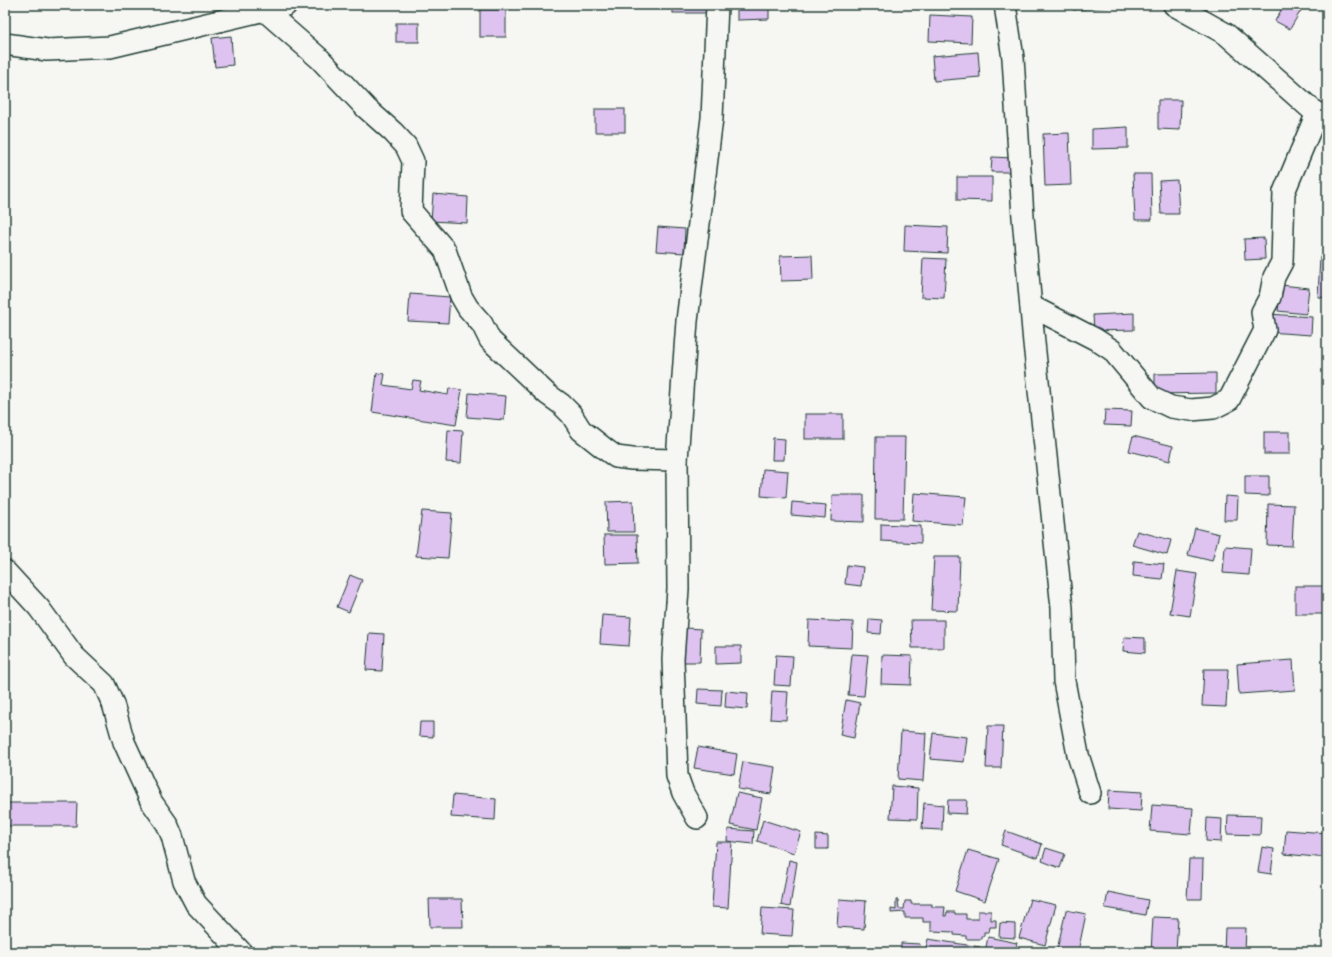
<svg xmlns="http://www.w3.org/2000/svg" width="1332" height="957" font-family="Pangolin,sans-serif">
	<rect width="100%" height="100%" fill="#f6f6f2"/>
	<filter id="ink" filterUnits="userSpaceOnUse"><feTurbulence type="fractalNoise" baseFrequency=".025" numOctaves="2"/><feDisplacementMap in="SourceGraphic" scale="8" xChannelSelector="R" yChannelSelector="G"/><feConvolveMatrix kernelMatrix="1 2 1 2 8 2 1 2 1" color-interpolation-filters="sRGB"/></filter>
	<g filter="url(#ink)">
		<!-- building -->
		<g fill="#dec2f0" stroke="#1f3d34">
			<rect x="673" y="5" width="34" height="8"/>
			<path d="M737,5H769V19L737,20Z"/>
			<path d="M929,5H960V7L929,6Z"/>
			<path d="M1072,5H1113V6L1073,10Z"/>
			<path d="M1284,5H1304L1290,29L1275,21Z"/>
			<rect x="480" y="10" width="26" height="27"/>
			<path d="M930,15L972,17L971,43L929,41Z"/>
			<rect x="396" y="23" width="23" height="19"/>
			<path d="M231,36L233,65L215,67L212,38Z"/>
			<path d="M978,52L980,77L934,81L932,56Z"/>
			<path d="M1158,100H1181L1180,130L1158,129Z"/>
			<rect x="595" y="109" width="30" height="23"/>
			<path d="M1128,127V148L1092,149V129Z"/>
			<path d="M1069,133L1071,185L1045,186L1043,134Z"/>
			<path d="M992,157L1013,158L1012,172H991Z"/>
			<path d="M1133,174H1151L1152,220H1135Z"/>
			<path d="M957,177H992V201L957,200Z"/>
			<path d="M1177,180L1179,214H1161L1159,181Z"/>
			<path d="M433,194L468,197L467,223L431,221Z"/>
			<path d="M905,225L948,227L947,253L904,251Z"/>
			<path d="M658,227L685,229L684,253L656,251Z"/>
			<path d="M1264,238L1265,259L1245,260L1244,239Z"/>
			<path d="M812,255L813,280L781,281L780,256Z"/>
			<path d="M1320,256H1327V298L1318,297Z"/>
			<path d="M923,258L946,259L944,298L921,297Z"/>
			<path d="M1281,285L1309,288L1306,314L1278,311Z"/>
			<path d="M410,294L450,297L448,323L408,321Z"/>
			<path d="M1134,313V330L1094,331L1093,315Z"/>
			<path d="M1269,314L1312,317L1311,335L1268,332Z"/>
			<path d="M377,373L385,374L383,385L411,389L413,380L421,381L419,390L448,395L449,388L462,390L456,425L372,412Z"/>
			<path d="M1216,373V393L1155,394V374Z"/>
			<path d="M469,393L506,396L504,420L467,417Z"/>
			<path d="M1105,410L1132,411L1131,426L1104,425Z"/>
			<rect x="805" y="414" width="38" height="25"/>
			<path d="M448,430L463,431L461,463L446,462Z"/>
			<rect x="1264" y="432" width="26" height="22"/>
			<path d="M1133,436L1173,446L1170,461L1129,451Z"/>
			<path d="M876,437H905L903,519H875Z"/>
			<path d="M773,438L785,439L784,460H772Z"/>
			<path d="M763,469L788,471L786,498L761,496Z"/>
			<path d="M1245,476H1269V496L1245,495Z"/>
			<path d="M914,493L966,497L963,525L912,521Z"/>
			<path d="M832,495H864V522L831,521Z"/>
			<path d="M1225,496L1238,497L1237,520H1224Z"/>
			<path d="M633,501L634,532H607L606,502Z"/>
			<path d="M792,502L826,505L825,518L791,515Z"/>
			<path d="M1268,504L1294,505L1292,546L1267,545Z"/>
			<path d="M422,511L452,513L448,558L416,556Z"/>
			<path d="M881,524L921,526V543L881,541Z"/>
			<path d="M1195,528L1219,534L1212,561L1188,555Z"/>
			<path d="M1137,531L1171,540L1167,555L1132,545Z"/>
			<path d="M604,535H637L638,563L605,564Z"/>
			<path d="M1225,546L1251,548L1249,575L1223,573Z"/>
			<path d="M934,557H960L958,611L931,610Z"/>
			<path d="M1134,561L1164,564L1162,579L1133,576Z"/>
			<path d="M847,565L863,567L861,586L845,584Z"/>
			<path d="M1177,571L1197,574L1190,616L1170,613Z"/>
			<path d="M350,575L362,580L349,612L337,607Z"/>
			<rect x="1295" y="586" width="32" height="28"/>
			<path d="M602,615L631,617L629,646L600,644Z"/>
			<path d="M869,619L882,620L881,634L868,633Z"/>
			<path d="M809,620L853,622L852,648L808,646Z"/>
			<path d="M911,620H944V648H912Z"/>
			<path d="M685,628L701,629L700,662H683Z"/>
			<path d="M369,633L384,634L382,671L366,670Z"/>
			<path d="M1124,637L1145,638V653L1123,651Z"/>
			<path d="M716,646H741V663L716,664Z"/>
			<path d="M852,654L868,655L864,696L848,695Z"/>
			<path d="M776,655L793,656L791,686L774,685Z"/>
			<path d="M882,655L912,656L911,685L881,684Z"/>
			<path d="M1293,660L1295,690L1239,694L1237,664Z"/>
			<path d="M1204,669H1228L1226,707L1202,706Z"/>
			<path d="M698,689L722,690L721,706L697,704Z"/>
			<path d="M726,691L748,693L747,709L725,707Z"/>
			<path d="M772,691L788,692L786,720L770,719Z"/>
			<path d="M846,700L860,703L854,738L840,735Z"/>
			<path d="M420,722H433V737L419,736Z"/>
			<path d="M988,726H1003L1001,768H986Z"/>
			<path d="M901,731L926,733L923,781L898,779Z"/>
			<path d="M933,733L967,737L964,762L930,759Z"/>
			<path d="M698,747L737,754L734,774L694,768Z"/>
			<path d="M743,762L775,767L771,794L738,789Z"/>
			<path d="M892,786L918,788L917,819L890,818Z"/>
			<path d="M1109,790L1142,792L1141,811L1108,809Z"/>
			<path d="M737,793L762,798L756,830L730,825Z"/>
			<path d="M453,795L496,799L495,820L451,817Z"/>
			<path d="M948,800H967L966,814L947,813Z"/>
			<path d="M5,803H77L76,826H5Z"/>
			<path d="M924,803L943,805L942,830L922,829Z"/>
			<path d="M1152,805L1193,808L1191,834L1150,831Z"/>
			<path d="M1228,815L1261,816L1260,835L1227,834Z"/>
			<path d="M1207,818L1222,819L1221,842L1206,841Z"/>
			<path d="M763,820L801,832L794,853L757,841Z"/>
			<path d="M728,829L754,831L753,844L727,841Z"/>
			<path d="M1286,830L1327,833V858L1284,854Z"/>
			<path d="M1006,831L1042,844L1038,858L1001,845Z"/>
			<path d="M816,835L828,836V849H816Z"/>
			<path d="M716,842H732L728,908L712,907Z"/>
			<path d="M1262,847L1274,849L1271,874L1258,872Z"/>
			<path d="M1046,848L1065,854L1060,868L1042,861Z"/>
			<path d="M968,850L999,859L985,901L955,891Z"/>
			<path d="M1189,859H1203L1202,899H1187Z"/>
			<path d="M789,860L797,862L790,907L781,905Z"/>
			<path d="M1108,892L1148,900L1145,915L1105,908Z"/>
			<path d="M429,899H462L463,927H430Z"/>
			<path d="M839,899L866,901L864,929L837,927Z"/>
			<path d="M1030,899L1056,905L1045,945L1019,938Z"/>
			<path d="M896,900H898L899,909H904L905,901H911V904H932V907H945L944,916H946L947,912H955V914H966V919H978V911H991V920H996V927H990L989,932H984V936H981V939H966V936L954,935V932L931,931V922H923V918H905V912L891,913V909L896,910Z"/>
			<path d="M762,908L794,910L792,936L760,934Z"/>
			<path d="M1066,910L1086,914L1078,952H1066L1057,950Z"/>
			<path d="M1153,917L1178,918L1176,952H1151Z"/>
			<path d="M1000,923L1015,924V938L999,937Z"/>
			<path d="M1225,928H1246L1245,952H1224Z"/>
			<path d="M988,937L1017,943L1015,952H985Z"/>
			<path d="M928,939L980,947V952H925Z"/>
			<path d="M901,943L920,944L919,952H901Z"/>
			<path d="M875,947L898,951V952H874Z"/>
			<path d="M1101,947L1123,952H1100Z"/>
			<path d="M37,948L51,949L50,952H37Z"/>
			<path d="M783,948L798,949L797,952H783Z"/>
		</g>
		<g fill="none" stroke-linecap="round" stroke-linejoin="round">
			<!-- street casing -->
			<g stroke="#1f3d34" stroke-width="24">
				<g id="street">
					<path d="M1005,5L1013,58L1023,217L1034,343L1062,608L1064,681L1078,755L1090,793"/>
					<path d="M1174,5L1226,34L1327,123"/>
					<path d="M264,10L320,59L366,108L393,132L406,146L413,161L411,211L445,250L461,296L468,308L482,324L490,340L547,394L561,404L571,414L581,430L605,449L616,457L632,459L677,460"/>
					<path d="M5,44L47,50L110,47L286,5"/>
					<path d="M1031,306L1095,339L1112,350L1152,398L1171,407L1191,410L1213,408L1229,400L1265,330L1262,312L1270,297L1274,277L1282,262L1284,192L1317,113"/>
					<path d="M5,571L39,608L74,656L104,684L113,704L124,742L151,801L167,824L172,836L184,881L196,904L241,952"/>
					<path d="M697,818L683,793L677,776L673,659L678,589L677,460L687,321L712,118L717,5"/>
				</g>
			</g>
			<!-- street -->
			<use href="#street" stroke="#f6f6f2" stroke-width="21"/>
		</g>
	</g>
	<!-- margin -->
	<rect width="1332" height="957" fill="none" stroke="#f6f6f2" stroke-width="20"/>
	<rect x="10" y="10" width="1312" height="937" fill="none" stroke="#1f3d34" stroke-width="1.5" filter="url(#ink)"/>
</svg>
